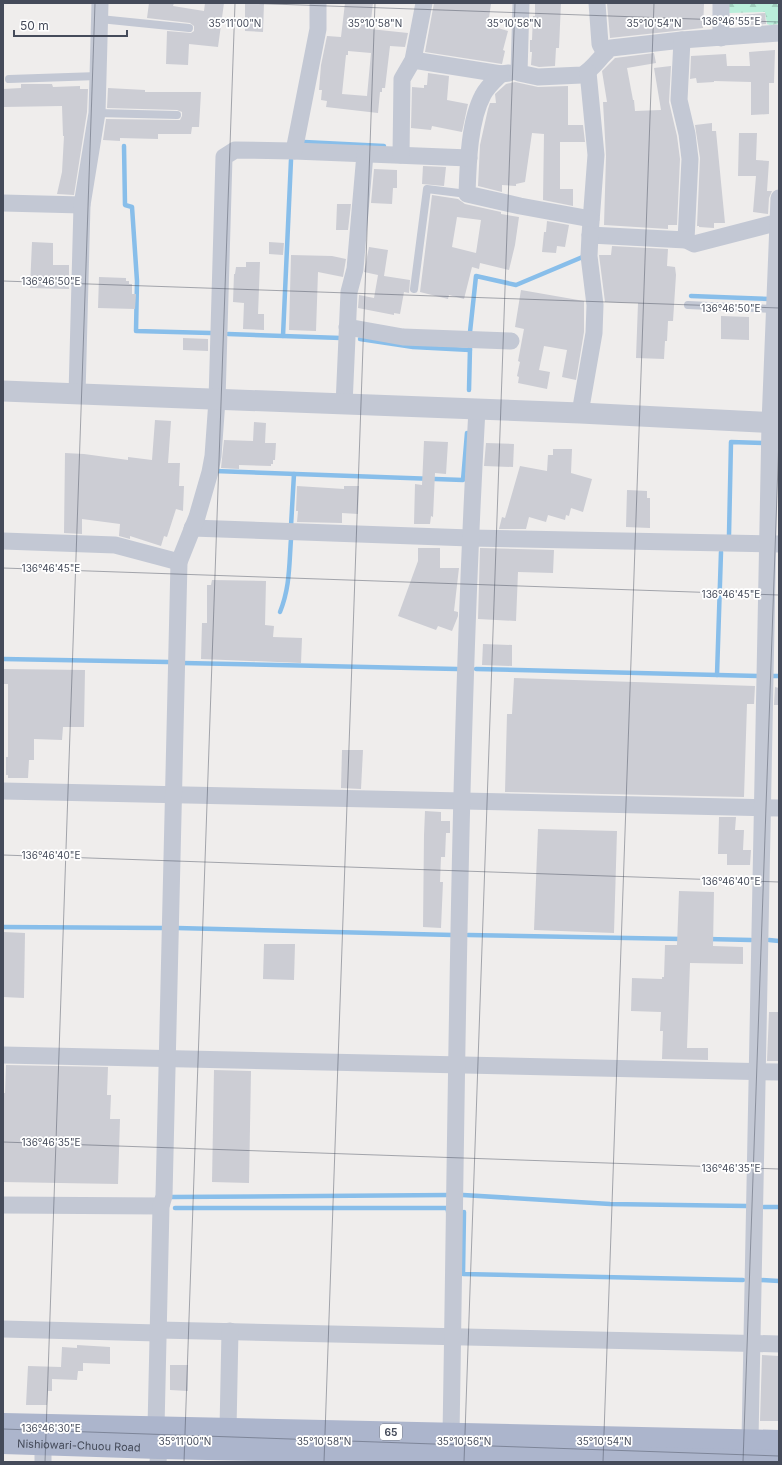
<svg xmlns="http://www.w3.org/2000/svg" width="782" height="1465" font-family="Inter,sans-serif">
	<defs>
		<pattern id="forest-firs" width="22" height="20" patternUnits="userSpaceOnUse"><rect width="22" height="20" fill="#baeeda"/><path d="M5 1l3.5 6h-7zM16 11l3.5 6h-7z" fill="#a1cebd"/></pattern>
	</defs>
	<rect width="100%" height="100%" fill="#efedec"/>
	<!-- forest -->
	<path fill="url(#forest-firs)" d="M729,3H779V24L770,25L767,24L765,12L729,13Z"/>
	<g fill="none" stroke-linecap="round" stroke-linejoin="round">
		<!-- stream -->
		<g stroke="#88beea" stroke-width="4.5">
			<path d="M304,142L384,146"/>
			<path d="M124,146L125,205L132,207L137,281L136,331L211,333"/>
			<path d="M691,296L770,299"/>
			<path d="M470,332L476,276L516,285L585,256"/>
			<path d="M228,334L341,338"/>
			<path d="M283,336L291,160"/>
			<path d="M360,339L413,347L470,350"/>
			<path d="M469,390L470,348"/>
			<path d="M215,471L463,480L467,433"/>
			<path d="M291,526L294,474"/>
			<path d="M729,535L731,442L763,443"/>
			<path d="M280,612C290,587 289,566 291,539"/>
			<path d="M3,659L168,662"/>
			<path d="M183,663L457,669"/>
			<path d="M476,669L758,676"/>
			<path d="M717,675L721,552"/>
			<path d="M772,676H779"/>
			<path d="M3,927L162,928"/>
			<path d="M177,928L453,935"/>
			<path d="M468,935L682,939"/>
			<path d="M707,939L751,940"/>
			<path d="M769,940L779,941"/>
			<path d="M463,1195L610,1204L747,1206"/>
			<path d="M172,1197L449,1195"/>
			<path d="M764,1207H779"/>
			<path d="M175,1208H446L448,1210V1212"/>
			<path d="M464,1212L463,1274L743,1280"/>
			<path d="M761,1280L779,1281"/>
		</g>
	</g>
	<!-- building -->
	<g fill="#cccdd4" fill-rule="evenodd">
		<path d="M149,3H174L173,6L204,11L205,3H224L218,47L189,44L188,65L166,64L167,31L191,33L194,31V26L190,23L147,18Z"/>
		<path d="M245,3H264L263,32L245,31Z"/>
		<path d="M345,3H373L370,29L408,33L405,47L390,46L385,88H382V92H380L378,113L326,107L327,101L321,100L322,90H319L321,65L327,36L341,37ZM348,51L371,53L367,96L342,94L346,55H348Z"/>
		<path d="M434,3L491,4L488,25L508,31L503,50L505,51L502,64L425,52Z"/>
		<path d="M535,3H561L559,48H556L555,66L539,67L531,65L532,52H530V40H532L533,16H535Z"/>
		<path d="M607,3H699V4H704L703,28L610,38Z"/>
		<path d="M765,13L766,24L742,26L741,15Z"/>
		<path d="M775,50L774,83H769V114L751,115V82L714,81V82L697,83L696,78L690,79L691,56L726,54L727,66H750L749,52Z"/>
		<path d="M654,53L656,63L627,68L633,100H634L635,111L661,110L654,68L671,66L669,102L677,136L680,159L677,225H668V229L604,225L606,156L603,102H607L602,71L615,58Z"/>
		<path d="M428,73L449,76L447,100L468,104L462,132L432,126L431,130L411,128L412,87L424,88V85H427Z"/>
		<path d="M515,82L538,87L568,86V125H583L585,142H560V189H573V206L543,200L544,134L532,133L525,182L516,184V186L502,185V192L478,186L480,145L488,109L490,103H496L495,94L506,84Z"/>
		<path d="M21,84H52L53,87L80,86V89H88L87,112L74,195L57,194L62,172L64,136H63L62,106L3,107V89L21,88Z"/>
		<path d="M108,88L145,90V92H201L199,127H192L191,134H158V139L120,138V141L103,140L106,119L177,120H180L182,116V112L177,110L107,108Z"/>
		<path d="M712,123V131H716L725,223H714V228L699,227V226H697L700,158L695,125Z"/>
		<path d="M739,133H757L756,160L769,161L767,191H772L769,198L768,214L753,212L756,176H738Z"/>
		<path d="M423,166L446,167L444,186L422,184Z"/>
		<path d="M374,169L397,170V188H393L392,204L371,203Z"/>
		<path d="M432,195L458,199L465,204L501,212V214L519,217L515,245L509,270L480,263L479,269L472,267L464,299L449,295L448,299L420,292ZM457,217L481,220L476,253L452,247Z"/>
		<path d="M337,204H351L348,230H336Z"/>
		<path d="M547,221L569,225L565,247L557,246L556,253L542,252L544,232H546Z"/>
		<path d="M32,242L53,243V265H69V289L30,288Z"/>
		<path d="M269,242L284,243L283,255L269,254Z"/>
		<path d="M612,246L668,249L667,266L675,267L676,275L673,321H668L667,341H665L664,359L636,358L638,303L605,302L599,255H611Z"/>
		<path d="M369,247L388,250L384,276L410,280L409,293L404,292L400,314L394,313V315L358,308L359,295L374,298L378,275L364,272Z"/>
		<path d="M291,255L332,256L346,259L343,277L318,272L316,331L289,330Z"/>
		<path d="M246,262H260L258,314H264V330L243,329L244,303L233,302L234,274H235L236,267H246Z"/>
		<path d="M99,277L126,278V281H129V284H132V294H136L135,309L98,308Z"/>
		<path d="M521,290L584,301V332L576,380L562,377L567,350L544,346L539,370L550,372L547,389L518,383L519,377L517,376L520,362L518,361L524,329L515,327Z"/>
		<path d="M721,316L749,317V340L721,339Z"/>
		<path d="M183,338L208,339V351L183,350Z"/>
		<path d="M155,420L171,421L168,463H180L179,486H184L183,511L176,509L167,537L164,536L161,546L130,536V539L119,536L120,524L82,519V534L64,533L65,453L84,454L128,460V457L152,460Z"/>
		<path d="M254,422L266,423L265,443H276L275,460H273V464H271V466L239,465V469L221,468L224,440L253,441Z"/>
		<path d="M424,441L448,442L446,474L435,473L433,517L431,516L430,524H414L415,484L422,485Z"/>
		<path d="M486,443L514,444L513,467L484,466Z"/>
		<path d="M553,449H572L571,473L592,479L583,512L571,508L569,516L566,515L565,520L548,515L546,522L529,517L526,529H499L502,517L505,518L520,466L547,471L548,455H553Z"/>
		<path d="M297,486L344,489V486H359L358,514L342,513V523L297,522L298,511H296Z"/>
		<path d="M627,490L647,491V498H650V528L626,527Z"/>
		<path d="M418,548H440V568H459L454,611L458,612V616L452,631L438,626L436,630L398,616L418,561Z"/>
		<path d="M480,548L554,550L553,573L518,572L516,621L478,619Z"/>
		<path d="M212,580L266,581L265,625L274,626L273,637L302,638L301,663L201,659L202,623H207V585H211Z"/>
		<path d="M483,644L512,645V666L482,665Z"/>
		<path d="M3,669L85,670L84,727H63L62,740L34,739V760H29L28,778H8V775H6V757H8V684H3Z"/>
		<path d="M514,678L755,686L754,704H747L744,797L505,792L507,714H512Z"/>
		<path d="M775,687L779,688V705H774Z"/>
		<path d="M342,750H363L361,789L341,788Z"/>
		<path d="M425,811L441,812V821H450V833H446L445,857H441L440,882H443L441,928L423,927L424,835Z"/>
		<path d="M719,817H736L735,830H744L743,850H751L750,865H727V854H718Z"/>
		<path d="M538,829L617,831L614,933L534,930Z"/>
		<path d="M679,891L714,892L713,946L743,947V964L690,963L687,1048H708V1060L662,1059L663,1031H660L661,1012L631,1011L632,978L662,979V977H664L665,945H677Z"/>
		<path d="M3,932L25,933L24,998L3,997Z"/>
		<path d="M264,944H295L294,980L263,979Z"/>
		<path d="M769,1012H779V1061H767Z"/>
		<path d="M6,1065L108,1067L107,1095H111L110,1119H120L118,1184L3,1182V1093H5Z"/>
		<path d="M214,1070L251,1071L249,1183L212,1182Z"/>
		<path d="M77,1345L110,1347V1364L83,1363V1371H78L77,1380L52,1379V1391H48L47,1405H26L28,1366L61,1367L62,1347L77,1348Z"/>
		<path d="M762,1355L779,1356V1421H760Z"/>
		<path d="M170,1365H188V1391L170,1390Z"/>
	</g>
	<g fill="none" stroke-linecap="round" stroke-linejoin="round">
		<!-- service -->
		<g stroke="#c3c8d4" stroke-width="8">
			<path d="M100,19L189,28"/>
			<path d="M9,79L98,76"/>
			<path d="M97,113L177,115"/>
			<path d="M414,289L427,189L467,194"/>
			<path d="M688,305L775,309"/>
		</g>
		<!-- minor -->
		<g stroke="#c3c8d4" stroke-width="17">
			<path d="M521,3L519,73L538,77L582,75C594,69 600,56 611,48L682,40L779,33"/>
			<path d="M597,3L600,44L605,53"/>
			<path d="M721,38V3"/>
			<path d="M682,40L679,100L687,134L690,159L686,240"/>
			<path d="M413,60L501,74L509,73"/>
			<path d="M588,72L596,155L590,235L686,240L694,244L779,222"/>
			<path d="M501,74C495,80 487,87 483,95C469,121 468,165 467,194L520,206L591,219"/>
			<path d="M294,151L469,158"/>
			<path d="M401,155L402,79L413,60L424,3"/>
			<path d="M3,203L82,205"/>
			<path d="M347,327L403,337L511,341"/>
			<path d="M77,395L82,205L97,113L100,3"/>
			<path d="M344,405L349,292L355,269L365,154"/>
			<path d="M580,413L594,333L595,305L589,256L590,235"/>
			<path d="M192,528L470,538L779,544"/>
			<path d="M3,541L115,545L179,562"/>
			<path d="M3,791L779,808"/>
			<path d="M3,1055L779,1072"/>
			<path d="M3,1205L161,1206"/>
			<path d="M3,1329L158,1333"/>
			<path d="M159,1330L779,1344"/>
			<path d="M228,1429L230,1331"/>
			<path d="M451,1434C457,1092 458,750 477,409"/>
			<path d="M750,1440L770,423L779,198"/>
			<path d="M43,1462V1444"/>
			<path d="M158,1462L159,1448L156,1428L161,1206L164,1196L179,562L197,517L210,472L213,456L217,400L224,157L235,150L294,151L318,29V3"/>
		</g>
		<!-- tertiary -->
		<path stroke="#c3c8d4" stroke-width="21" d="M3,391L580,413L779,423"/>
		<!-- primary -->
		<g stroke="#acb5cc" stroke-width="22">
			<path d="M3,1424L779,1441"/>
			<path id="s1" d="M3,1443L159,1448L779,1461"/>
		</g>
	</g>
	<!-- ticks -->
	<path fill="none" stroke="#454b5a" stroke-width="1" stroke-opacity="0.45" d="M244,3L779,22M3,281L779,308M3,568L779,595M3,855L779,882M3,1142L779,1169M3,1429L779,1456M45,1462L95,3M184,1462L235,3M324,1462L375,3M464,1462L515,3M603,1462L654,3M743,1462L779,437"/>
	<g text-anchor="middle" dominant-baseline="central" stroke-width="3.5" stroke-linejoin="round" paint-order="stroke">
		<!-- shield labels -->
		<rect fill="#fff" stroke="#7d818c" stroke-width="1" x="380" y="1424" width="22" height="16" rx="3"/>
		<g font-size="10" font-weight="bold" fill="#454b5a">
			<text x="391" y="1432">65</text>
		</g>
		<!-- street labels -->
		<g font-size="11" fill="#454b5a" stroke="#fff">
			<text stroke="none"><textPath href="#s1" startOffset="76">Nishiowari-Chuou Road</textPath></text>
		</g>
	</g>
	<g font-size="10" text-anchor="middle" fill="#454b5a" stroke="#fff" stroke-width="3.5" stroke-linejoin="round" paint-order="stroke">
		<text x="731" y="25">136°46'55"E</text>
		<text x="235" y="27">35°11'00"N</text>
		<text x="375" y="27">35°10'58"N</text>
		<text x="514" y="27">35°10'56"N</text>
		<text x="654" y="27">35°10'54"N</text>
		<text x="51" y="285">136°46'50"E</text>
		<text x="731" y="312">136°46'50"E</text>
		<text x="51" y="572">136°46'45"E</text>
		<text x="731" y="598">136°46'45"E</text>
		<text x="51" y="859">136°46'40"E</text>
		<text x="731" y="885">136°46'40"E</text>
		<text x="51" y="1146">136°46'35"E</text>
		<text x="731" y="1172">136°46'35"E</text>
		<text x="51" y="1432">136°46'30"E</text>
		<text x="185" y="1445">35°11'00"N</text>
		<text x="324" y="1445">35°10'58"N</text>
		<text x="464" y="1445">35°10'56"N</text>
		<text x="604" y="1445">35°10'54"N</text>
	</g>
	<!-- border -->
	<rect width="782" height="1465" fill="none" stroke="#454b5a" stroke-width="8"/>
	<!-- scale -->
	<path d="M14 30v6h113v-6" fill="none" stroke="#454b5a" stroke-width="2"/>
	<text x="20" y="30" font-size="12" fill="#454b5a" stroke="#ffffff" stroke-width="3" paint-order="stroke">50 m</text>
</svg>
